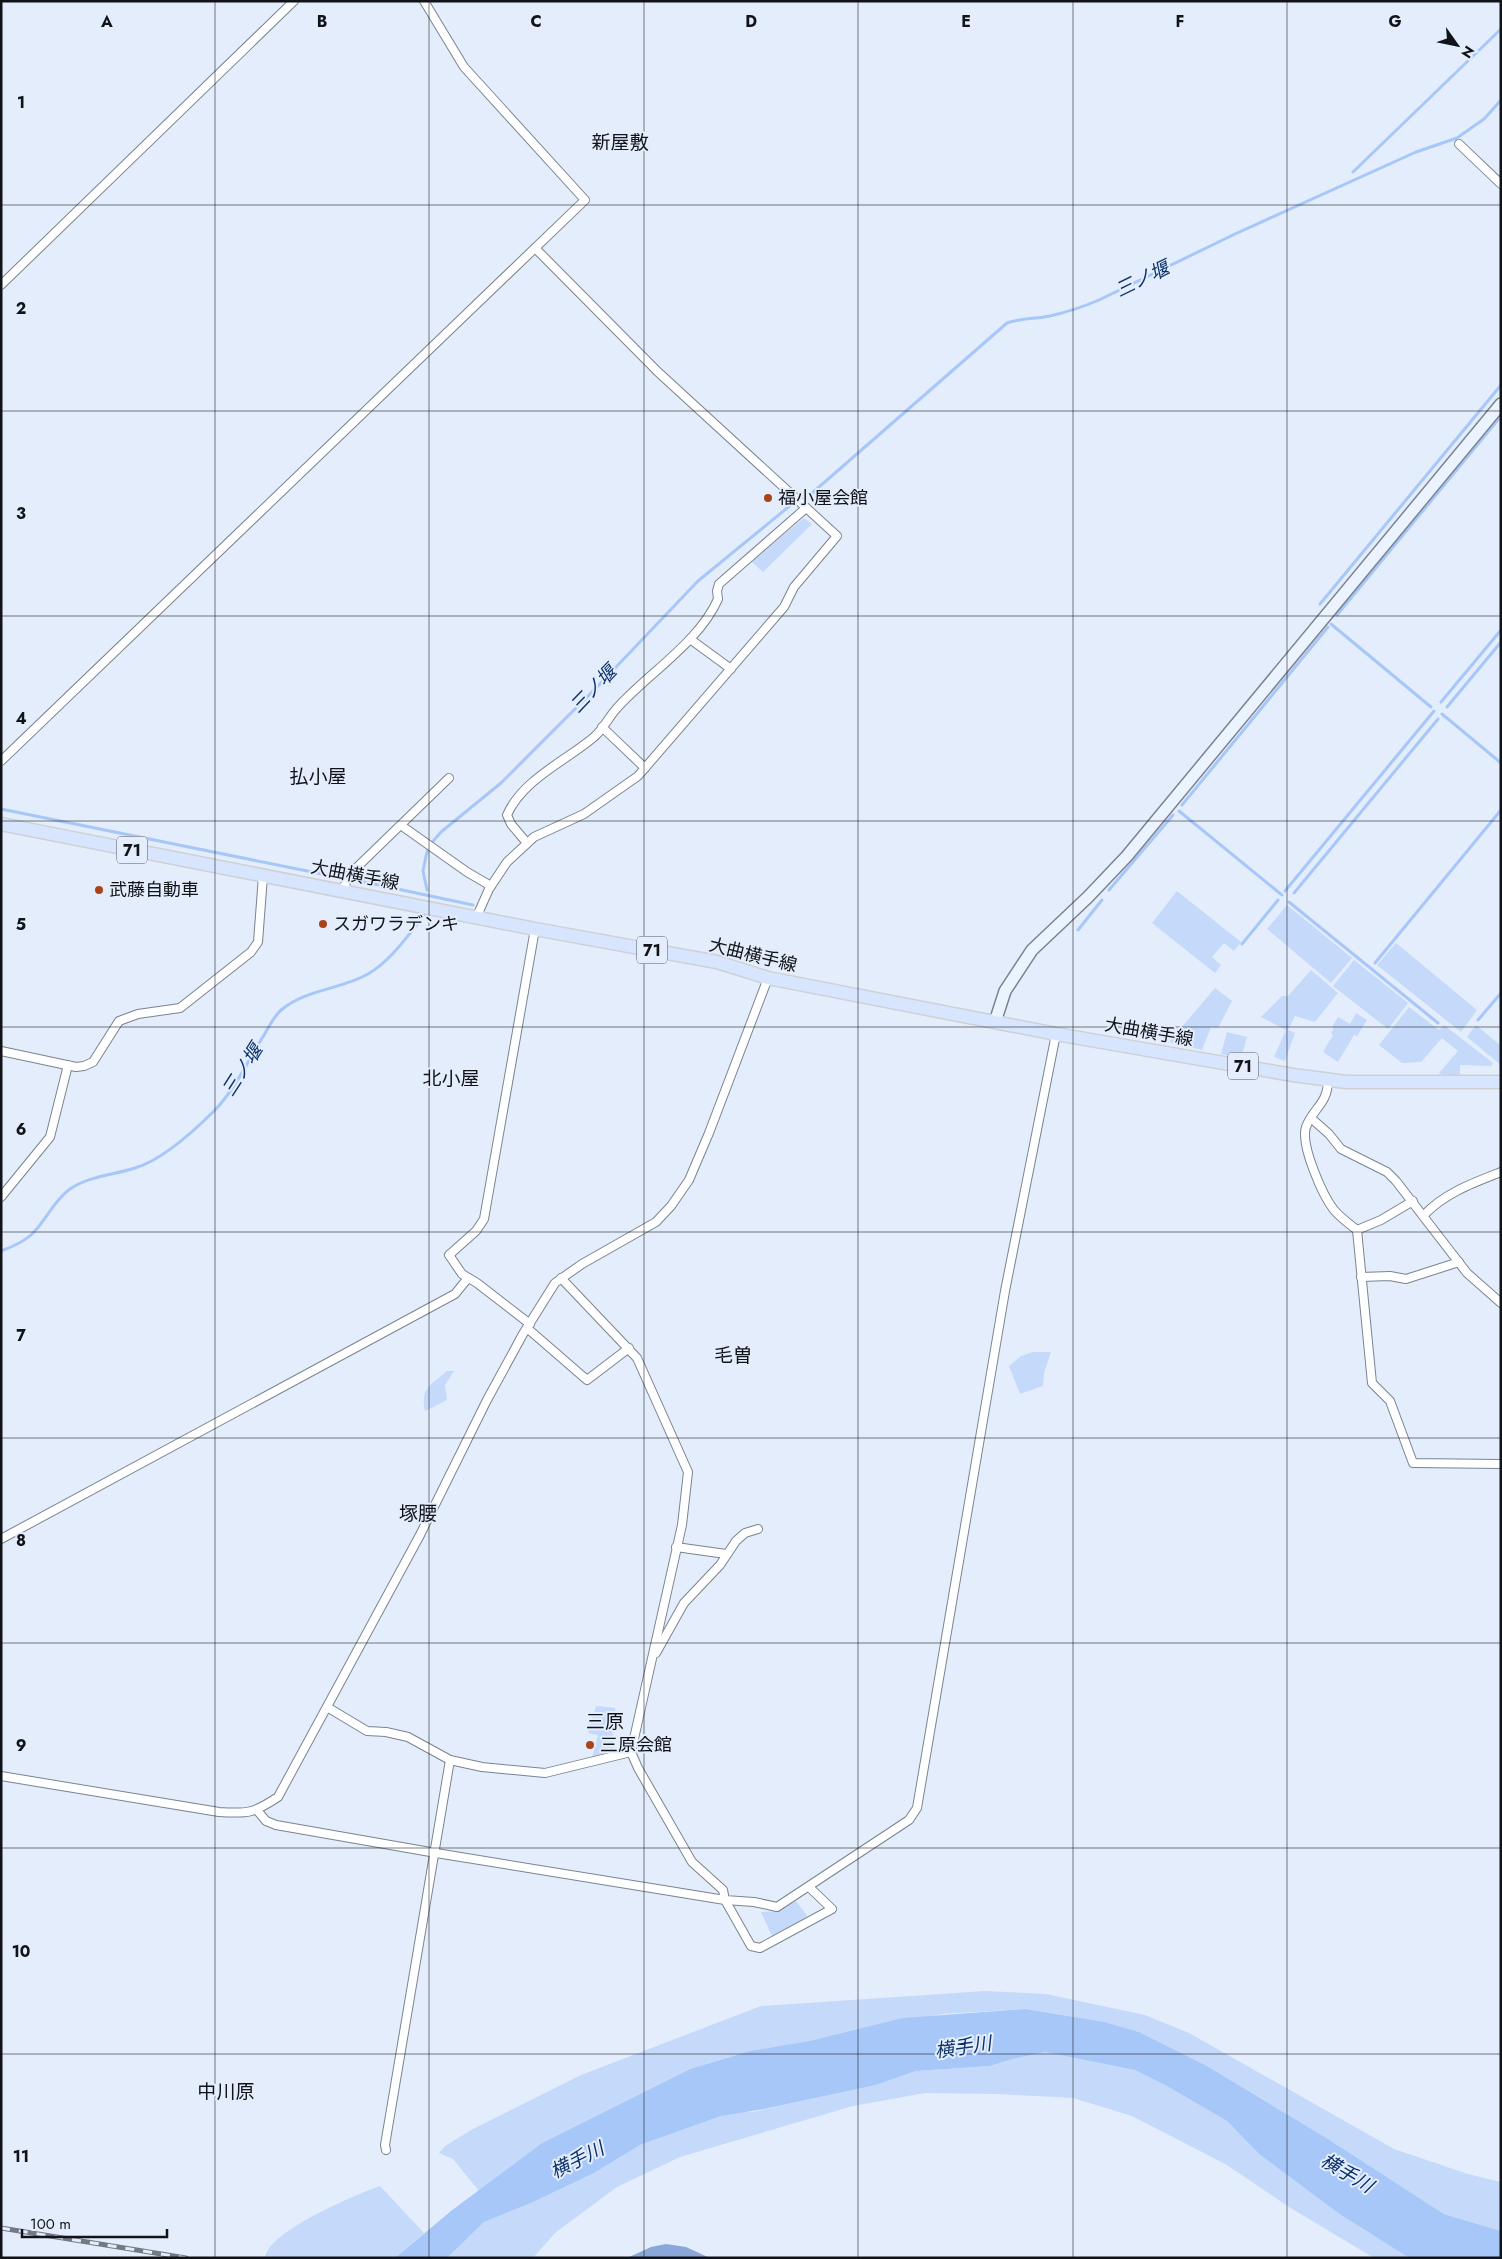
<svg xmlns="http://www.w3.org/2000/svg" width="1502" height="2259" font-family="Jost,'Noto Sans JP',sans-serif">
	<rect width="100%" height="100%" fill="#e4edfc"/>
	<!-- green -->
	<g fill="#c5dafa">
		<path d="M804,518L812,524L763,572L751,561Z"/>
		<path d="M1177,891L1241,942L1234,951L1224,943L1212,957L1221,965L1215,973L1152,923Z"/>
		<path d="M1287,905L1352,958L1331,983L1267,929Z"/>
		<path d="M1396,943L1477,1010L1461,1032L1377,965Z"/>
		<path d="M1354,960L1408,1003L1388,1029L1333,986Z"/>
		<path d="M1311,970L1338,993L1315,1022L1295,1016L1288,1030L1295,1033L1285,1061L1274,1057L1286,1030L1261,1017L1282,996H1288Z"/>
		<path d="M1215,988L1232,1001L1218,1028L1211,1027L1202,1050L1169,1042Z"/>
		<path d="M1409,1007L1439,1030L1444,1025L1493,1063L1491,1066L1460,1065V1074L1446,1077L1439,1073L1458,1051L1442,1038L1421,1062L1402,1063L1379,1045Z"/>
		<path d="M1356,1013L1367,1020L1357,1036L1354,1035L1338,1062L1323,1052L1333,1035L1331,1033L1334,1028L1332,1027L1338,1017L1350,1024Z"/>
		<path d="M1476,1025L1501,1046V1065L1467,1037Z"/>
		<path d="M1227,1032L1247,1037L1241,1059L1221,1054Z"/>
		<path d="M1033,1352H1051L1044,1373L1043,1386L1020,1394L1009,1366L1021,1356Z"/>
		<path d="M447,1371H454L445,1385L447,1400L425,1411C420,1388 431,1385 447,1371Z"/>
		<path d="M596,1706L615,1708L616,1726L612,1727L615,1752L592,1758L598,1735L588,1733Z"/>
		<path d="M796,1901L808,1917L772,1936L761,1912L777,1911Z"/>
		<path d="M985,1991L1046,1994L1145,2015L1189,2033L1394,2149L1468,2174L1501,2182V2231L1444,2214L1328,2139L1207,2066L1139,2032L1105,2022L1025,2009L942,2014L814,2040L750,2051L690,2069L542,2143L479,2191L453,2159L439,2153L445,2146L471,2130L581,2075L761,2006Z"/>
		<path d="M1045,2052L1135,2070L1165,2085L1227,2121L1259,2154L1338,2213L1409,2258H1374L1289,2207L1227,2165L1132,2116L1073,2098L997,2094L925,2093L853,2106L680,2157L617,2187L555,2233L533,2258H447L484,2222L531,2203L594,2173L640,2145L721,2116L740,2111L752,2112L876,2085L916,2071L990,2066L1012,2059Z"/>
		<path d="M380,2186L424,2233L395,2258H265C266,2232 357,2194 380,2186Z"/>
	</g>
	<!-- forest -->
	<path fill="#89a8d9" d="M666,2244L686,2247L710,2258H627L651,2247Z"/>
	<!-- water -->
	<path fill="#a7c7f9" d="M1025,2009L1105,2022L1139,2032L1207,2066L1328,2139L1444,2214L1501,2231V2258H1409L1338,2213L1259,2154L1227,2121L1165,2085L1135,2070L1045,2052L1012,2059L990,2066L916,2071L876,2085L764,2109L721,2116L640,2145L594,2173L531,2203L484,2222L447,2258H395L451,2211L542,2143L690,2069L750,2051L814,2040L903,2018Z"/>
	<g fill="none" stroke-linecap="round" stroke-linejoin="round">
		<!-- stream -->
		<g stroke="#a7c7f9" stroke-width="3">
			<path d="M1353,172L1501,29"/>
			<path d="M811,494L1007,323C1021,318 1035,319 1050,316C1067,312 1083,307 1099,300L1235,234L1416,152L1457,138L1484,119L1501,100"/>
			<path d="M1320,604L1501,385"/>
			<path d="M1337,615L1501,416"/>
			<path d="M1331,624L1431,707"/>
			<path d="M1441,702L1501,630"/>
			<path d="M1447,707L1501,642"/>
			<path d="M1442,714L1501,763"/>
			<path d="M1182,805L1328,627"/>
			<path d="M1,809L342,878"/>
			<path d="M1179,811L1282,895"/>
			<path d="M355,880L473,905"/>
			<path d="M427,890L423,871L426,856L429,846L441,832L501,783L597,687L698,581L792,504"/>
			<path d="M1109,890L1173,815"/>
			<path d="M1285,891L1434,711"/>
			<path d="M1294,893L1438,719"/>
			<path d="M1289,902L1438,1023"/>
			<path d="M1078,930L1102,900"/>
			<path d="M1242,944L1278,900"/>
			<path d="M1375,963L1501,810"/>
			<path d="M1478,1020L1501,993"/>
			<path d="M1,1251C12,1247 22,1243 31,1235C46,1221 53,1201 70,1189C89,1176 114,1175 135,1168C162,1160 194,1131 214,1111C234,1091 249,1059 264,1035C269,1027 274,1016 281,1010C306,989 340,990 368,974C391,961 409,934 425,914"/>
		</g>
		<!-- street casing -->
		<g stroke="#7b8390" stroke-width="10">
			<g id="street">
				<path d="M1459,144L1501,184"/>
				<path d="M1,285L294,1"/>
				<path d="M690,639L731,669"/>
				<path d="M602,727L645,768"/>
				<path d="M1,761L585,200L464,67L424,1"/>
				<path d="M402,826L467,872L491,886"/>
				<path d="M527,843L511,824L507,815C523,779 566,761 594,737C604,729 609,716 618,707C649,673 700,641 718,599L717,591L719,584L806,508"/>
				<path d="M342,891L350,874L449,778"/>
				<path d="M477,916L489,889L507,862L534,837L584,814L638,776L784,607L794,587L837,536L658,372L535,248"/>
				<path d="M1,1051L76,1067L84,1066L93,1062L119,1021L138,1014L180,1008L251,952L258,942L263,876"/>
				<path d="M1328,1080C1328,1104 1313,1108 1306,1127C1300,1145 1323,1196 1334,1210C1341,1218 1349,1224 1357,1230L1372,1383L1390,1401L1413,1463L1501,1464"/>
				<path d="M1312,1119L1329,1134L1341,1149L1387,1172L1396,1181L1467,1273L1501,1303"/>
				<path d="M1,1197L50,1137L68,1065"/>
				<path d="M1424,1215C1445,1193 1473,1183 1501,1172"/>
				<path d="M1357,1230L1381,1220L1413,1201"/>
				<path d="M1361,1277L1390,1276L1406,1279L1459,1262"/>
				<path d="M561,1278L637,1358L688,1472L682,1525L631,1752L638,1768L692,1862L723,1890L725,1900L754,1902L777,1907L909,1820L917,1808L1005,1291L1056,1034"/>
				<path d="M530,1324L477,1283L462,1274L449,1255L476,1231L484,1219L535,929"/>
				<path d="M527,1328L587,1380L629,1348"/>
				<path d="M1,1539L455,1294L468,1278"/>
				<path d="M676,1547L726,1554"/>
				<path d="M656,1653L684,1603L720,1565L736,1541L745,1533L758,1529"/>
				<path d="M327,1707L367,1731L386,1732L408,1737L450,1760L482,1767L545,1773L631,1752"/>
				<path d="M1,1776L219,1812C248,1814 254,1813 278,1797L420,1535L487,1400L523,1334L555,1283L582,1264L656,1222L671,1206L689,1180L709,1133L768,978"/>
				<path d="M257,1810L266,1821L276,1825L436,1853L725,1900L751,1946L760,1948L832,1909L809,1887"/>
				<path d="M386,2150L385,2145L450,1760"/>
			</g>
		</g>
		<!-- secondary casing -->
		<g stroke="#7b8390" stroke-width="14">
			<path id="secondary" d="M995,1022L1005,991L1032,950L1088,897L1127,856L1501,404"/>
		</g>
		<!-- primary casing -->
		<g stroke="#cfd0d1" stroke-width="15">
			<path id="primary" d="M1,824L535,929L717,962L768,978L1056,1034L1293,1075L1346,1082H1501"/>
		</g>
		<!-- street -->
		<use href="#street" stroke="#fff" stroke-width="8"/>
		<!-- secondary -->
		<use href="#secondary" stroke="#ebf3ff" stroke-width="11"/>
		<!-- primary -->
		<use href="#primary" stroke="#d7e6fe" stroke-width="12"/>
		<!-- rail casing -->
		<g stroke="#747a83" stroke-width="5">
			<path id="rail" d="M1,2228L186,2258"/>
		</g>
		<!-- rail -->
		<use href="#rail" stroke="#e4edfc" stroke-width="3" stroke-dasharray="9" stroke-linecap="butt"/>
	</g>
	<!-- grid -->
	<path fill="none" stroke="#101318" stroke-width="1" stroke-opacity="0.55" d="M215,1V2258M429,1V2258M644,1V2258M858,1V2258M1073,1V2258M1287,1V2258M1,205H1501M1,411H1501M1,616H1501M1,821H1501M1,1027H1501M1,1232H1501M1,1438H1501M1,1643H1501M1,1848H1501M1,2054H1501"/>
	<!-- markers -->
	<g fill="#a94418" stroke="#e4edfc" stroke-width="2">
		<circle cx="768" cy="498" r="5"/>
		<circle cx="99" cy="890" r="5"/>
		<circle cx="323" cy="924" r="5"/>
		<circle cx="590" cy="1745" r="5"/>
	</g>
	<g text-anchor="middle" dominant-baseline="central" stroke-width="4" stroke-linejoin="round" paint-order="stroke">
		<!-- shield labels -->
		<g fill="#e4edfc" stroke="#50545c" stroke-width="1">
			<rect x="117" y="836.5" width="30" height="27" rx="4"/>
			<rect x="637" y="936.5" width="30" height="27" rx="4"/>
			<rect x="1228" y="1052.5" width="30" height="27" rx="4"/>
		</g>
		<g font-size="16" font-weight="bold" fill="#101318">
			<text x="132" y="850">71</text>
			<text x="652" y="950">71</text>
			<text x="1243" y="1066">71</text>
		</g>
		<!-- poi labels -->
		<g font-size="18" fill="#101318" stroke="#e4edfc" text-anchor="start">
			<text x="778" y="498">福小屋会館</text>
			<text x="109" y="890">武藤自動車</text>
			<text x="333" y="924">スガワラデンキ</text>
			<text x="600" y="1745">三原会館</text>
		</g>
		<!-- street labels -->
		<g font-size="18" fill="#101318" stroke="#e4edfc">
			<text transform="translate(355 875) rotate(11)">大曲横手線</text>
			<text transform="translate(753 955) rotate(14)">大曲横手線</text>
			<text transform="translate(1149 1032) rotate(10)">大曲横手線</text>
		</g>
		<!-- neighbourhood labels -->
		<g font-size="19" fill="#101318" stroke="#e4edfc">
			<text x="620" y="142">新屋敷</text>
			<text x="318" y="776">払小屋</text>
			<text x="451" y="1078">北小屋</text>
			<text x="733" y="1355">毛曽</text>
			<text x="418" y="1513">塚腰</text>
			<text x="605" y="1721">三原</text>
			<text x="226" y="2091">中川原</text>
		</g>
		<!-- water labels -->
		<g font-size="19" font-style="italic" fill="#0b316a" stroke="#e4edfc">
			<text transform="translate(1142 279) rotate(-26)">三ノ堰</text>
			<text transform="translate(593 689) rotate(-46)">三ノ堰</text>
			<text transform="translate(242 1070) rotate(-57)">三ノ堰</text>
			<text transform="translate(963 2047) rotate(-8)">横手川</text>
			<text transform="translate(577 2160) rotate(-27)">横手川</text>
			<text transform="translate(1347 2173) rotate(31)">横手川</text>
		</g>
	</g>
	<g font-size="16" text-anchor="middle" font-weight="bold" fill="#101318" stroke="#e4edfc" stroke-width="4" stroke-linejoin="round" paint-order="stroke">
		<text x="107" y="27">A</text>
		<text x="322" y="27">B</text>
		<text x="536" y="27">C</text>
		<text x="751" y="27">D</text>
		<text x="966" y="27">E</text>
		<text x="1180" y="27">F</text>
		<text x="1395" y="27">G</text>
		<text x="21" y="108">1</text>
		<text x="21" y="314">2</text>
		<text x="21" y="519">3</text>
		<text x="21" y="724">4</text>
		<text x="21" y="930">5</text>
		<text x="21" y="1135">6</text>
		<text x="21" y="1341">7</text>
		<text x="21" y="1546">8</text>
		<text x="21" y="1751">9</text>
		<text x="21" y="1957">10</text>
		<text x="21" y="2162">11</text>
	</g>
	<!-- border -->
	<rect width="1502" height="2259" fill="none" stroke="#101318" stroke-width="5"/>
	<!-- north arrow -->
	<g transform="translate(1457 45) rotate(123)" stroke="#e4edfc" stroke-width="4" paint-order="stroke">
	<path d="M0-4L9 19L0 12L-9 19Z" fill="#101318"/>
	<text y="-8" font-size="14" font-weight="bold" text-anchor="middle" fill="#101318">N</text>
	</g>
	<!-- scale -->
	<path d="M22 2229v8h145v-8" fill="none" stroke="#101318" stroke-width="2.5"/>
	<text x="30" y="2229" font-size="15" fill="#101318" stroke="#e4edfc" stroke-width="4" paint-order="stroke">100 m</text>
</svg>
